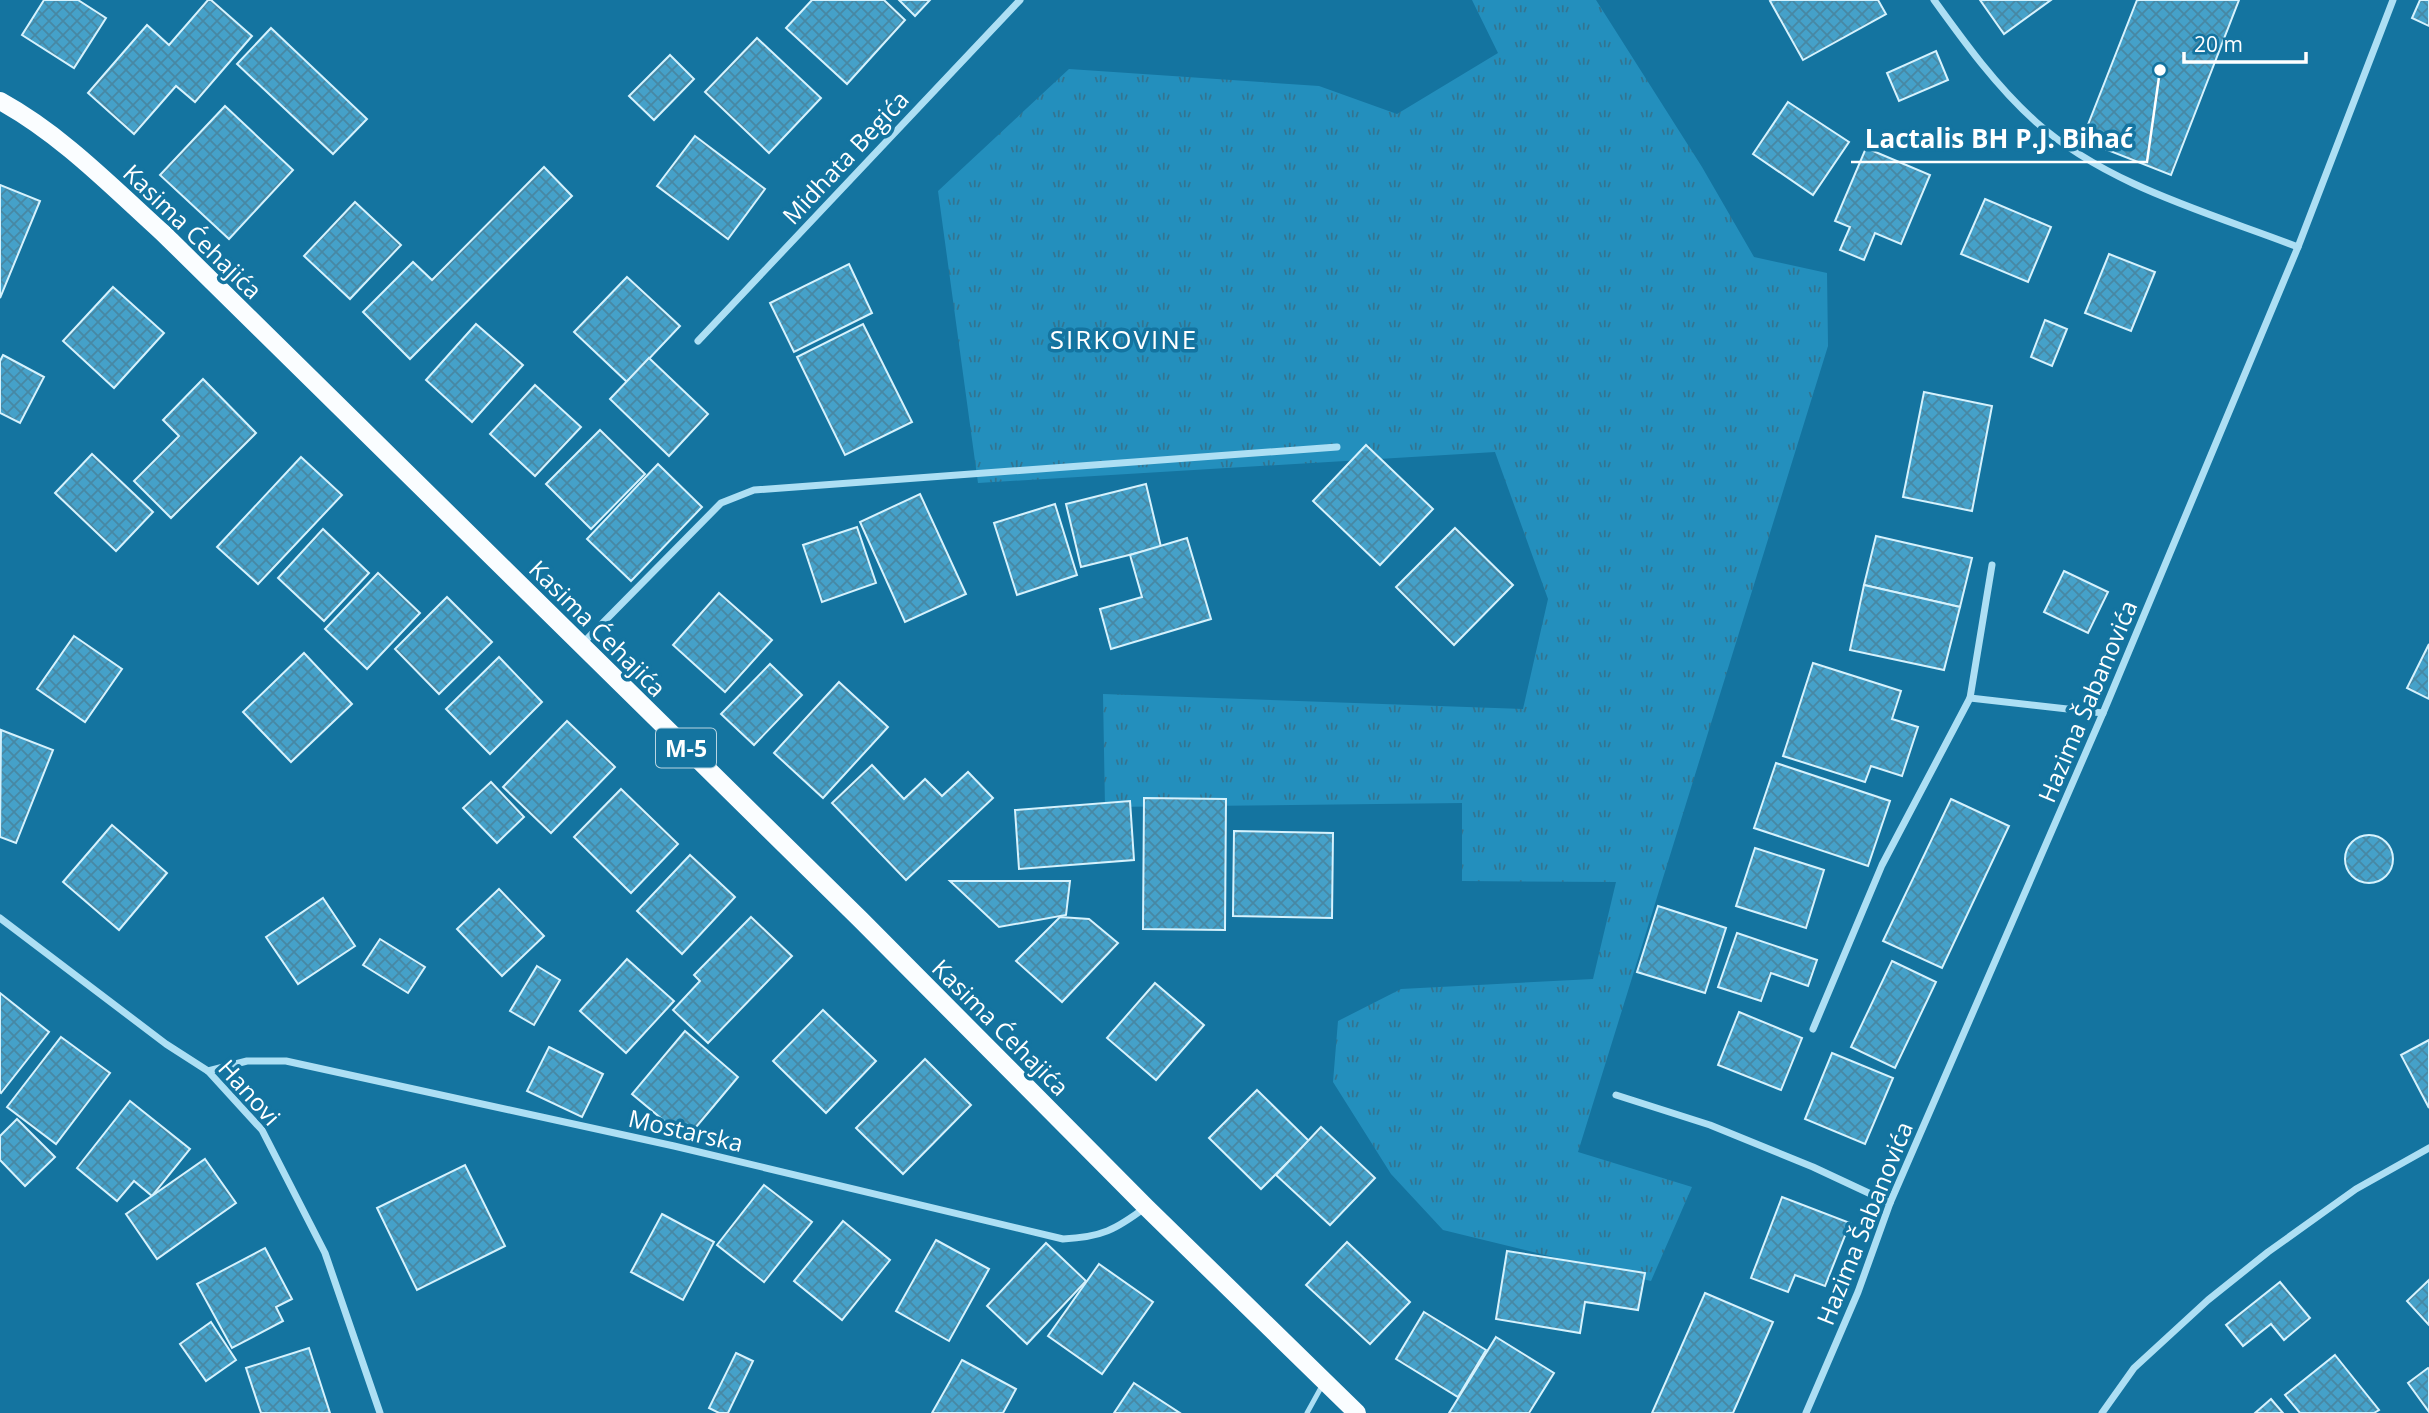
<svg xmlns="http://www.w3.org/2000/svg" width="2429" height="1413" font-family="'Open Sans',sans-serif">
	<defs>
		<pattern id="grass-tufts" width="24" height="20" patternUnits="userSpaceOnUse" patternTransform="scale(1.75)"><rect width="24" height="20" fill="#238fbd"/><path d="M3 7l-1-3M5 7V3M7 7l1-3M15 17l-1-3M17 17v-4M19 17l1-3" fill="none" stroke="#337490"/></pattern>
		<pattern id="building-cross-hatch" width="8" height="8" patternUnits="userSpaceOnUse" patternTransform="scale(1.75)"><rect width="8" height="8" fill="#45a1c9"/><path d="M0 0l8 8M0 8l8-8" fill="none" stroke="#4788a4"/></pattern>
	</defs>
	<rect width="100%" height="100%" fill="#1474a0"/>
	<!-- grass -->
	<path fill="url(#grass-tufts)" d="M1472,0H1596L1702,167L1754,257L1827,273L1828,346L1578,1152L1692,1187L1651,1281L1443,1230L1391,1174L1333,1082L1338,1021L1401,989L1593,979L1616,882L1462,881V803L1105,807L1103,694L1523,709L1548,599L1495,452L978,483L938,191L1069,69L1319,86L1397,114L1498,53Z"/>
	<!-- building -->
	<g fill="url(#building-cross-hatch)" stroke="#d6f2fd" stroke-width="2">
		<path d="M44,0H78L106,18L74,68L22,35Z"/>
		<path d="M208,0H211L252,36L195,102L176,86L134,134L88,93L147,25L169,45Z"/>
		<path d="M812,0H884L905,20L847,84L786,28Z"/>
		<path d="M899,0H930L915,16Z"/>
		<path d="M1772,0H1878L1886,14L1803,60L1770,1Z"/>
		<path d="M1980,0H2051L2004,34Z"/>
		<path d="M2137,0H2239L2171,175L2082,140Z"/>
		<path d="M2420,0H2429V26L2412,18Z"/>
		<path d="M271,28L367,119L333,154L237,64Z"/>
		<path d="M757,38L821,98L769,153L705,92Z"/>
		<path d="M1936,51L1948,80L1899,101L1887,73Z"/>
		<path d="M670,55L694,79L654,120L629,96Z"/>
		<path d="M1788,102L1849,142L1813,195L1753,154Z"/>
		<path d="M225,106L293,170L229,239L160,175Z"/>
		<path d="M695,136L765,189L728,239L657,186Z"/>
		<path d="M1866,148L1930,175L1901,244L1875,233L1864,260L1840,250L1850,227L1835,221Z"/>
		<path d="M544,167L572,196L410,359L363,312L413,262L432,280Z"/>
		<path d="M0,185L40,201L0,298Z"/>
		<path d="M1985,199L2051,227L2028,282L1961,254Z"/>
		<path d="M355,202L401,245L350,299L304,256Z"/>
		<path d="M2109,254L2155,272L2131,331L2085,313Z"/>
		<path d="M849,264L872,313L794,352L770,303Z"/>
		<path d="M627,277L680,326L627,382L574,332Z"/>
		<path d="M113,287L164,333L114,388L63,341Z"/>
		<path d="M2045,320L2067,329L2052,366L2031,357Z"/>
		<path d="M476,324L523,365L472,422L426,380Z"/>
		<path d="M863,324L912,422L845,455L797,357Z"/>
		<path d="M3,355L44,377L20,423L0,413V361Z"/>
		<path d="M649,358L708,414L669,456L610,399Z"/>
		<path d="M203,379L256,433L171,518L134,481L179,436L163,420Z"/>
		<path d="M535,385L581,427L535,476L490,434Z"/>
		<path d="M1924,392L1992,406L1972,511L1903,497Z"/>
		<path d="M600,430L645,474L591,529L546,484Z"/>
		<path d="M1366,445L1433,509L1380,565L1313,501Z"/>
		<path d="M92,454L153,512L116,551L55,493Z"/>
		<path d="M301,457L342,495L258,584L217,547Z"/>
		<path d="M658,464L702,507L631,581L587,539Z"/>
		<path d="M1146,484L1161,547L1081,567L1066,504Z"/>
		<path d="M920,494L966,594L905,622L860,522Z"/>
		<path d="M1055,504L1077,575L1017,595L994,523Z"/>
		<path d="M857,527L876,583L822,602L803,545Z"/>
		<path d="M1455,528L1513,585L1454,645L1396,587Z"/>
		<path d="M323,529L369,573L324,621L278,578Z"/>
		<path d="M1876,536L1972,558L1960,607L1864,585Z"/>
		<path d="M1187,538L1211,619L1111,649L1100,609L1142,597L1130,555Z"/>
		<path d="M2064,571L2108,592L2088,633L2044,612Z"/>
		<path d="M378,573L420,613L367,669L325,629Z"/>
		<path d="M1864,585L1960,607L1944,670L1850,650Z"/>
		<path d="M719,593L772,640L725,692L673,645Z"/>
		<path d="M447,597L492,642L439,694L395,649Z"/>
		<path d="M74,636L122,669L85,722L37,689Z"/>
		<path d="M2429,644V699L2407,688Z"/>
		<path d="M304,653L352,704L291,762L243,712Z"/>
		<path d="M499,657L542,702L490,754L446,709Z"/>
		<path d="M1813,663L1901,691L1892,719L1918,727L1902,776L1871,766L1865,782L1783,756Z"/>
		<path d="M770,664L802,695L754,745L721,714Z"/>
		<path d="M839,682L888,727L823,798L774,753Z"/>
		<path d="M567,721L615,767L551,833L503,787Z"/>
		<path d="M1,730L53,750L16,843L0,837Z"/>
		<path d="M1776,763L1890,801L1868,866L1754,828Z"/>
		<path d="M872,765L904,799L925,779L942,796L968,772L993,798L906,880L832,803Z"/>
		<path d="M491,782L524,817L497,843L463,808Z"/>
		<path d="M621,789L678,844L631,893L574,837Z"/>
		<path d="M1144,798L1226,799L1225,930L1143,929Z"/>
		<path d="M1951,799L2009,826L1942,968L1883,941Z"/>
		<path d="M1130,801L1134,860L1019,869L1015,810Z"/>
		<path d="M112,825L167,873L119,930L63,882Z"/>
		<path d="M1234,831L1333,833L1332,918L1233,916Z"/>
		<circle cx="2369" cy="859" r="24"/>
		<path d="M1755,848L1824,870L1806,928L1736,906Z"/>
		<path d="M690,855L735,897L682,954L637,911Z"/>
		<path d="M950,881H1070L1066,915L999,927Z"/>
		<path d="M499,889L544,936L502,976L457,929Z"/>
		<path d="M323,898L355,946L298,984L266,937Z"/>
		<path d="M1658,906L1726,928L1705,993L1637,972Z"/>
		<path d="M751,917L792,956L708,1043L673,1010L700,981L694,975Z"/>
		<path d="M1060,917L1089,919L1118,943L1062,1002L1016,961Z"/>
		<path d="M1737,933L1817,960L1808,986L1771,973L1761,1001L1718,987Z"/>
		<path d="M380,939L425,967L408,993L363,965Z"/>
		<path d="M627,959L674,1001L626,1053L580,1011Z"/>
		<path d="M1892,961L1936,982L1895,1068L1851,1047Z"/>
		<path d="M537,966L560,980L534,1025L510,1011Z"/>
		<path d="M1155,983L1204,1025L1156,1080L1107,1038Z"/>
		<path d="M0,993L49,1032L1,1093L0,1092Z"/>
		<path d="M823,1010L876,1061L826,1113L773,1061Z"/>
		<path d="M1739,1012L1802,1038L1781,1090L1718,1065Z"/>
		<path d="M685,1031L738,1077L686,1139L632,1094Z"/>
		<path d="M61,1037L110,1073L56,1144L7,1107Z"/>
		<path d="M2429,1040V1108L2401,1055Z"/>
		<path d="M549,1047L603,1074L582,1117L527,1091Z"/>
		<path d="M1832,1053L1893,1078L1865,1144L1805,1119Z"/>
		<path d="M925,1059L971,1105L903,1174L856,1128Z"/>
		<path d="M1257,1090L1309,1141L1261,1189L1209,1138Z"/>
		<path d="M130,1101L190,1149L152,1196L134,1181L117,1201L77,1168Z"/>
		<path d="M17,1119L55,1157L25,1186L0,1160V1136Z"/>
		<path d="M1321,1127L1375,1178L1330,1225L1276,1175Z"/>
		<path d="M205,1159L236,1203L157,1259L126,1214Z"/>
		<path d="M465,1165L505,1246L417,1290L377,1208Z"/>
		<path d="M764,1185L812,1222L764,1282L717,1245Z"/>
		<path d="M1782,1197L1850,1223L1825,1286L1795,1275L1788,1292L1751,1278Z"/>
		<path d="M662,1214L714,1242L683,1300L631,1272Z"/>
		<path d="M843,1221L890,1260L842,1320L794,1281Z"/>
		<path d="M936,1240L989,1269L949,1341L896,1311Z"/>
		<path d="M1347,1242L1410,1302L1370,1344L1306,1285Z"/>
		<path d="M1046,1243L1086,1281L1027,1344L987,1306Z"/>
		<path d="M265,1248L292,1299L276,1307L283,1321L232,1348L197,1284Z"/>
		<path d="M1507,1251L1645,1273L1638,1310L1585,1302L1580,1333L1496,1319Z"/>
		<path d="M1099,1264L1153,1302L1102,1374L1048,1336Z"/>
		<path d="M2429,1280V1325L2407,1301Z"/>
		<path d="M2280,1282L2310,1318L2284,1340L2271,1324L2243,1346L2226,1325Z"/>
		<path d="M1705,1293L1773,1322L1733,1413H1652Z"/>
		<path d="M1424,1312L1486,1350L1458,1397L1396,1359Z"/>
		<path d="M211,1322L236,1360L206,1381L180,1344Z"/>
		<path d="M1496,1337L1554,1373L1529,1413H1449Z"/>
		<path d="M309,1348L330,1413H261L246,1368Z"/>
		<path d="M736,1353L753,1361L728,1413H719L709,1408Z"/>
		<path d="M2335,1355L2379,1410L2374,1413H2300L2285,1395Z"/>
		<path d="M962,1360L1016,1389L1003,1413H932Z"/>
		<path d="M2428,1368L2429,1369V1412L2408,1383Z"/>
		<path d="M1134,1383L1180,1413H1114Z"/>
		<path d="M2271,1399L2283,1413H2255Z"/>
	</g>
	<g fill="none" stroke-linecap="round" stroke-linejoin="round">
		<!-- lane -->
		<path stroke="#addff4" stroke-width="5" d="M1307,1413L1323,1384"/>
		<!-- street -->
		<g stroke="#addff4" stroke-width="7">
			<path d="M1934,0C1965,43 1996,86 2036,122C2108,186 2210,213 2298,247"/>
			<path d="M698,341L1020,0"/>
			<path d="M581,645L721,503L754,490L1337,447"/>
			<path d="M1970,698L2103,713"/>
			<path d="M0,918L166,1044L208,1071L262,1130L325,1253L380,1413"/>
			<path d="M1813,1029L1882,865L1970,698L1992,565"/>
			<path d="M208,1071L247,1061H286L674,1146L1063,1239C1102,1237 1115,1230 1146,1207"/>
			<path d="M1616,1095L1710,1125L1813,1167L1890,1203"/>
			<path d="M1806,1413L1858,1292L1890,1203L2103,713L2298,247L2393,0"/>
			<path d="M2102,1413L2134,1368L2208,1300L2268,1252L2356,1189L2429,1148"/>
		</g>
		<!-- primary -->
		<path stroke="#fafdff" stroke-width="18" d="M0,101C62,135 112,187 164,234L861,920L1146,1207L1357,1413"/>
	</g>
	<g text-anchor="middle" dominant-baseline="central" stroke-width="7" stroke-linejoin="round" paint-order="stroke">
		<!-- shield labels -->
		<rect fill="#1474a0" stroke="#b8d5e2" stroke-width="2" x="656" y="728.5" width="60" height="39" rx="5"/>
		<g font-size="23" font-weight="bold" fill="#fff">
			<text x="686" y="748">M-5</text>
		</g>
		<!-- street labels -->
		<g font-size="24" fill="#fff" stroke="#1474a0">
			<text transform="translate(845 157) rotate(-47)">Midhata Begića</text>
			<text transform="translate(193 231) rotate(44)">Kasima Ćehajića</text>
			<text transform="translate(598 628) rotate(45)">Kasima Ćehajića</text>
			<text transform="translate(2087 701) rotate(-67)">Hazima Šabanovića</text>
			<text transform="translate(1001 1027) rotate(45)">Kasima Ćehajića</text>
			<text transform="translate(250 1092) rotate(48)">Hanovi</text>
			<text transform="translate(686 1130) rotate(13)">Mostarska</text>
			<text transform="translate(1864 1223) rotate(-68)">Hazima Šabanovića</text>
		</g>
		<!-- neighbourhood labels -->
		<g font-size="26" letter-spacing="2" fill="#fff" stroke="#1474a0">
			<text x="1124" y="339">SIRKOVINE</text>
		</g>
	</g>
	<!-- callouts -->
	<path fill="none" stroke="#fff" stroke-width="2.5" d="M2160 70L2147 162H1851"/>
	<circle fill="#fff" stroke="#1474a0" stroke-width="2.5" cx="2160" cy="70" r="7"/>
	<g font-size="26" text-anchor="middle" font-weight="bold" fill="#fff" stroke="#1474a0" stroke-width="7" stroke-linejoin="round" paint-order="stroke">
		<text x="1999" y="148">Lactalis BH P.J. Bihać</text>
	</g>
	<!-- scale -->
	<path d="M2184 52v10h122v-10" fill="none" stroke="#ffffff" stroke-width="3.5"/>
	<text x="2194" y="52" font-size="21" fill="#ffffff" stroke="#1474a0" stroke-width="5" paint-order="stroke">20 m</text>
</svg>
